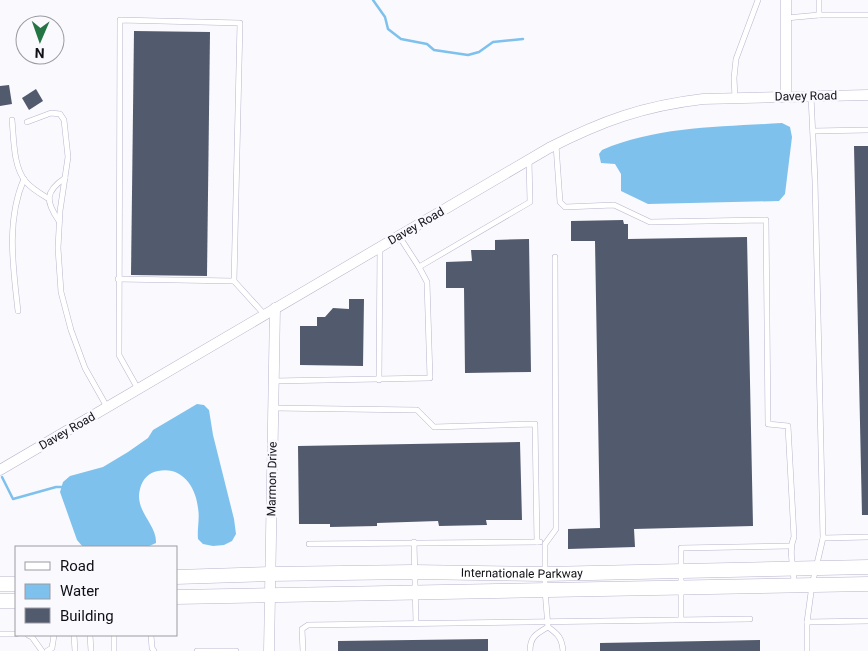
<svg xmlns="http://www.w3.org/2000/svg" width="868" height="651" font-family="Roboto,sans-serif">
	<rect width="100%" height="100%" fill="#faf9fe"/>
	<!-- water -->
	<g fill="#7ec1ec">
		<path d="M782,123L790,127L792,137L785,194L779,201L648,204L621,191V174L615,164L601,163L599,154L602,150C658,126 722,127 782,123Z"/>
		<path d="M197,404L204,405L209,410L213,435L234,519L236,534L232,541L224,545L213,546L203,544L198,539C197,529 200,518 198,508C196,487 182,466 158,471C149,472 142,480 140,489C134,511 157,524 156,543L147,547H83L77,540L60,492L63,482L70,476L103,467L128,452L148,438L153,430Z"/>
	</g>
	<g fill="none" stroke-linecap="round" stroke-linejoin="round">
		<!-- stream -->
		<g stroke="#7ec1ec" stroke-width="2.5">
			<path d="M373,0L385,17L388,29L401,39L427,44L434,50L468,55L479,52L493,42L523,39"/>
			<path d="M2,477L13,499L56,487H62"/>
		</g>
	</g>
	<!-- building -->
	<g fill="#525a6d">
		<path d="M134,31L210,32L207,276L131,275Z"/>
		<path d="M9,85L12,104L0,106V86Z"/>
		<path d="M36,89L43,101L29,110L22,98Z"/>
		<path d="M854,146H868V515H862Z"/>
		<path d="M623,220L624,224H628V239L747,237L753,526L634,529L635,547L568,549V529L600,528L595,241H571V221Z"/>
		<path d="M529,239L531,372L465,373L464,288H446V262L472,261L471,250H495V240Z"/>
		<path d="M349,299H364L363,366L300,365V326H317V317H325L333,308L349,309Z"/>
		<path d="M520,442L522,520H486L487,525L439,526L438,521L377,523V526L330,527V524H299L298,446Z"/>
		<path d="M488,639V651H338V641Z"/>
		<path d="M760,640V651H600V643Z"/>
	</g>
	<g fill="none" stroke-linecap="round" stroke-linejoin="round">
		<!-- lane casing -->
		<g stroke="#b9b5cc" stroke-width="6">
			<g id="lane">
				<path d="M819,15H868"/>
				<path d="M786,18L819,15V0"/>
				<path d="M811,96L815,181L823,538"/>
				<path d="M735,98L734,78L736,59L758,0"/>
				<path d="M12,120C14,139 13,167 26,182C32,189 41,194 49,199"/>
				<path d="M27,122L51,113L60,114L64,120L68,157L60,211L58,248L61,292L71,330L85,368L107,407"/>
				<path d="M813,131L868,130"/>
				<path d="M556,145L560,202L565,207L614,205L650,222L766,220L768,424L788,426L794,537C788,551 794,568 794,584"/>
				<path d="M59,221C46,202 44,192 65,178"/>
				<path d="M399,236L419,267"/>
				<path d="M118,279L234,281"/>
				<path d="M18,311C13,267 6,220 24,179"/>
				<path d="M379,380L380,248"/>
				<path d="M274,381L430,378L427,282L419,267L530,202L529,160"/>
				<path d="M138,389L119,355L120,20L240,23L234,281L264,314"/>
				<path d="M273,408L417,410L434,427L535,424L537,542"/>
				<path d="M868,537L823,538L812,585L807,622L868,621"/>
				<path d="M414,542L416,623"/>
				<path d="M309,544L540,542"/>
				<path d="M681,619V548L790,546"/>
				<path d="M807,622V651"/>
				<path d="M548,627L545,590V544L556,529L555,257"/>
				<path d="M548,627C558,634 562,638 563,651"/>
				<path d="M0,634H16"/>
				<path d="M28,635L32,637L42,651"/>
				<path d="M74,635L75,651"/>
				<path d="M90,635L91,651"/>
				<path d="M114,635V651"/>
				<path d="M151,635L152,648L154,651"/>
				<path d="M47,651L52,648L54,635"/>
				<path d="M197,651H236"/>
				<path d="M303,651L302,629L308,625L750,619"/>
				<path d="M530,651C530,637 536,634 548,627"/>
			</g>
		</g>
		<!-- street casing -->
		<g stroke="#b9b5cc" stroke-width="11">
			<g id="street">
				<path d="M786,97V0"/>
				<path d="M0,470L549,148C602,121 643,106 703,99L868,95"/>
				<path d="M269,651L275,308"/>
			</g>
		</g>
		<!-- secondary casing -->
		<g stroke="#b9b5cc" stroke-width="15">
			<g id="secondary">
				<path id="s1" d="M176,577L270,574L413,572L545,574L868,567"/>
				<path d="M0,584H16"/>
				<path d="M176,597L868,584"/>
				<path d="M0,601H16"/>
			</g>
		</g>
		<!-- lane -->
		<use href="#lane" stroke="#fff" stroke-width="5"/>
		<!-- street -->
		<use href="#street" stroke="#fff" stroke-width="10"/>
		<!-- secondary -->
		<use href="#secondary" stroke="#fff" stroke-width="14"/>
	</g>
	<g text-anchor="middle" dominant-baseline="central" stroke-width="5" stroke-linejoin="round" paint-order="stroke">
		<!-- street labels -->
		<g font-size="12" fill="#100f16" stroke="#faf9fe">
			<text transform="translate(806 96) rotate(-1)">Davey Road</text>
			<text transform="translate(416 226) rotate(-30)">Davey Road</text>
			<text transform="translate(67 431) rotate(-30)">Davey Road</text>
			<text transform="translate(272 479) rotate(-89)">Marmon Drive</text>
			<text stroke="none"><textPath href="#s1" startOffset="346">Internationale Parkway</textPath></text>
		</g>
	</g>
	<!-- legend -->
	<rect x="15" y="546" width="162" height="90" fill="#faf9fe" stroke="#9c9ba1"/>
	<rect x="25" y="562" width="25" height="8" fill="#ffffff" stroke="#9c9ba1"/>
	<text x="60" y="571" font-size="15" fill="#100f16">Road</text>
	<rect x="25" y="584" width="25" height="15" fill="#7ec1ec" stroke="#9c9ba1"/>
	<text x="60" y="596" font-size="15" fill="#100f16">Water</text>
	<rect x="25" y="608" width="25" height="15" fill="#525a6d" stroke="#9c9ba1"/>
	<text x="60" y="621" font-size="15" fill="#100f16">Building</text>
	<!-- north arrow -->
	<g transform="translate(40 40) rotate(182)"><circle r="24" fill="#faf9fe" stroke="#9c9ba1"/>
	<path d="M0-4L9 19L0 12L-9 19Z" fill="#257444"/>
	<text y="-8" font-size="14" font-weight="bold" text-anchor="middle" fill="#100f16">N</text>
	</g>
</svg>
